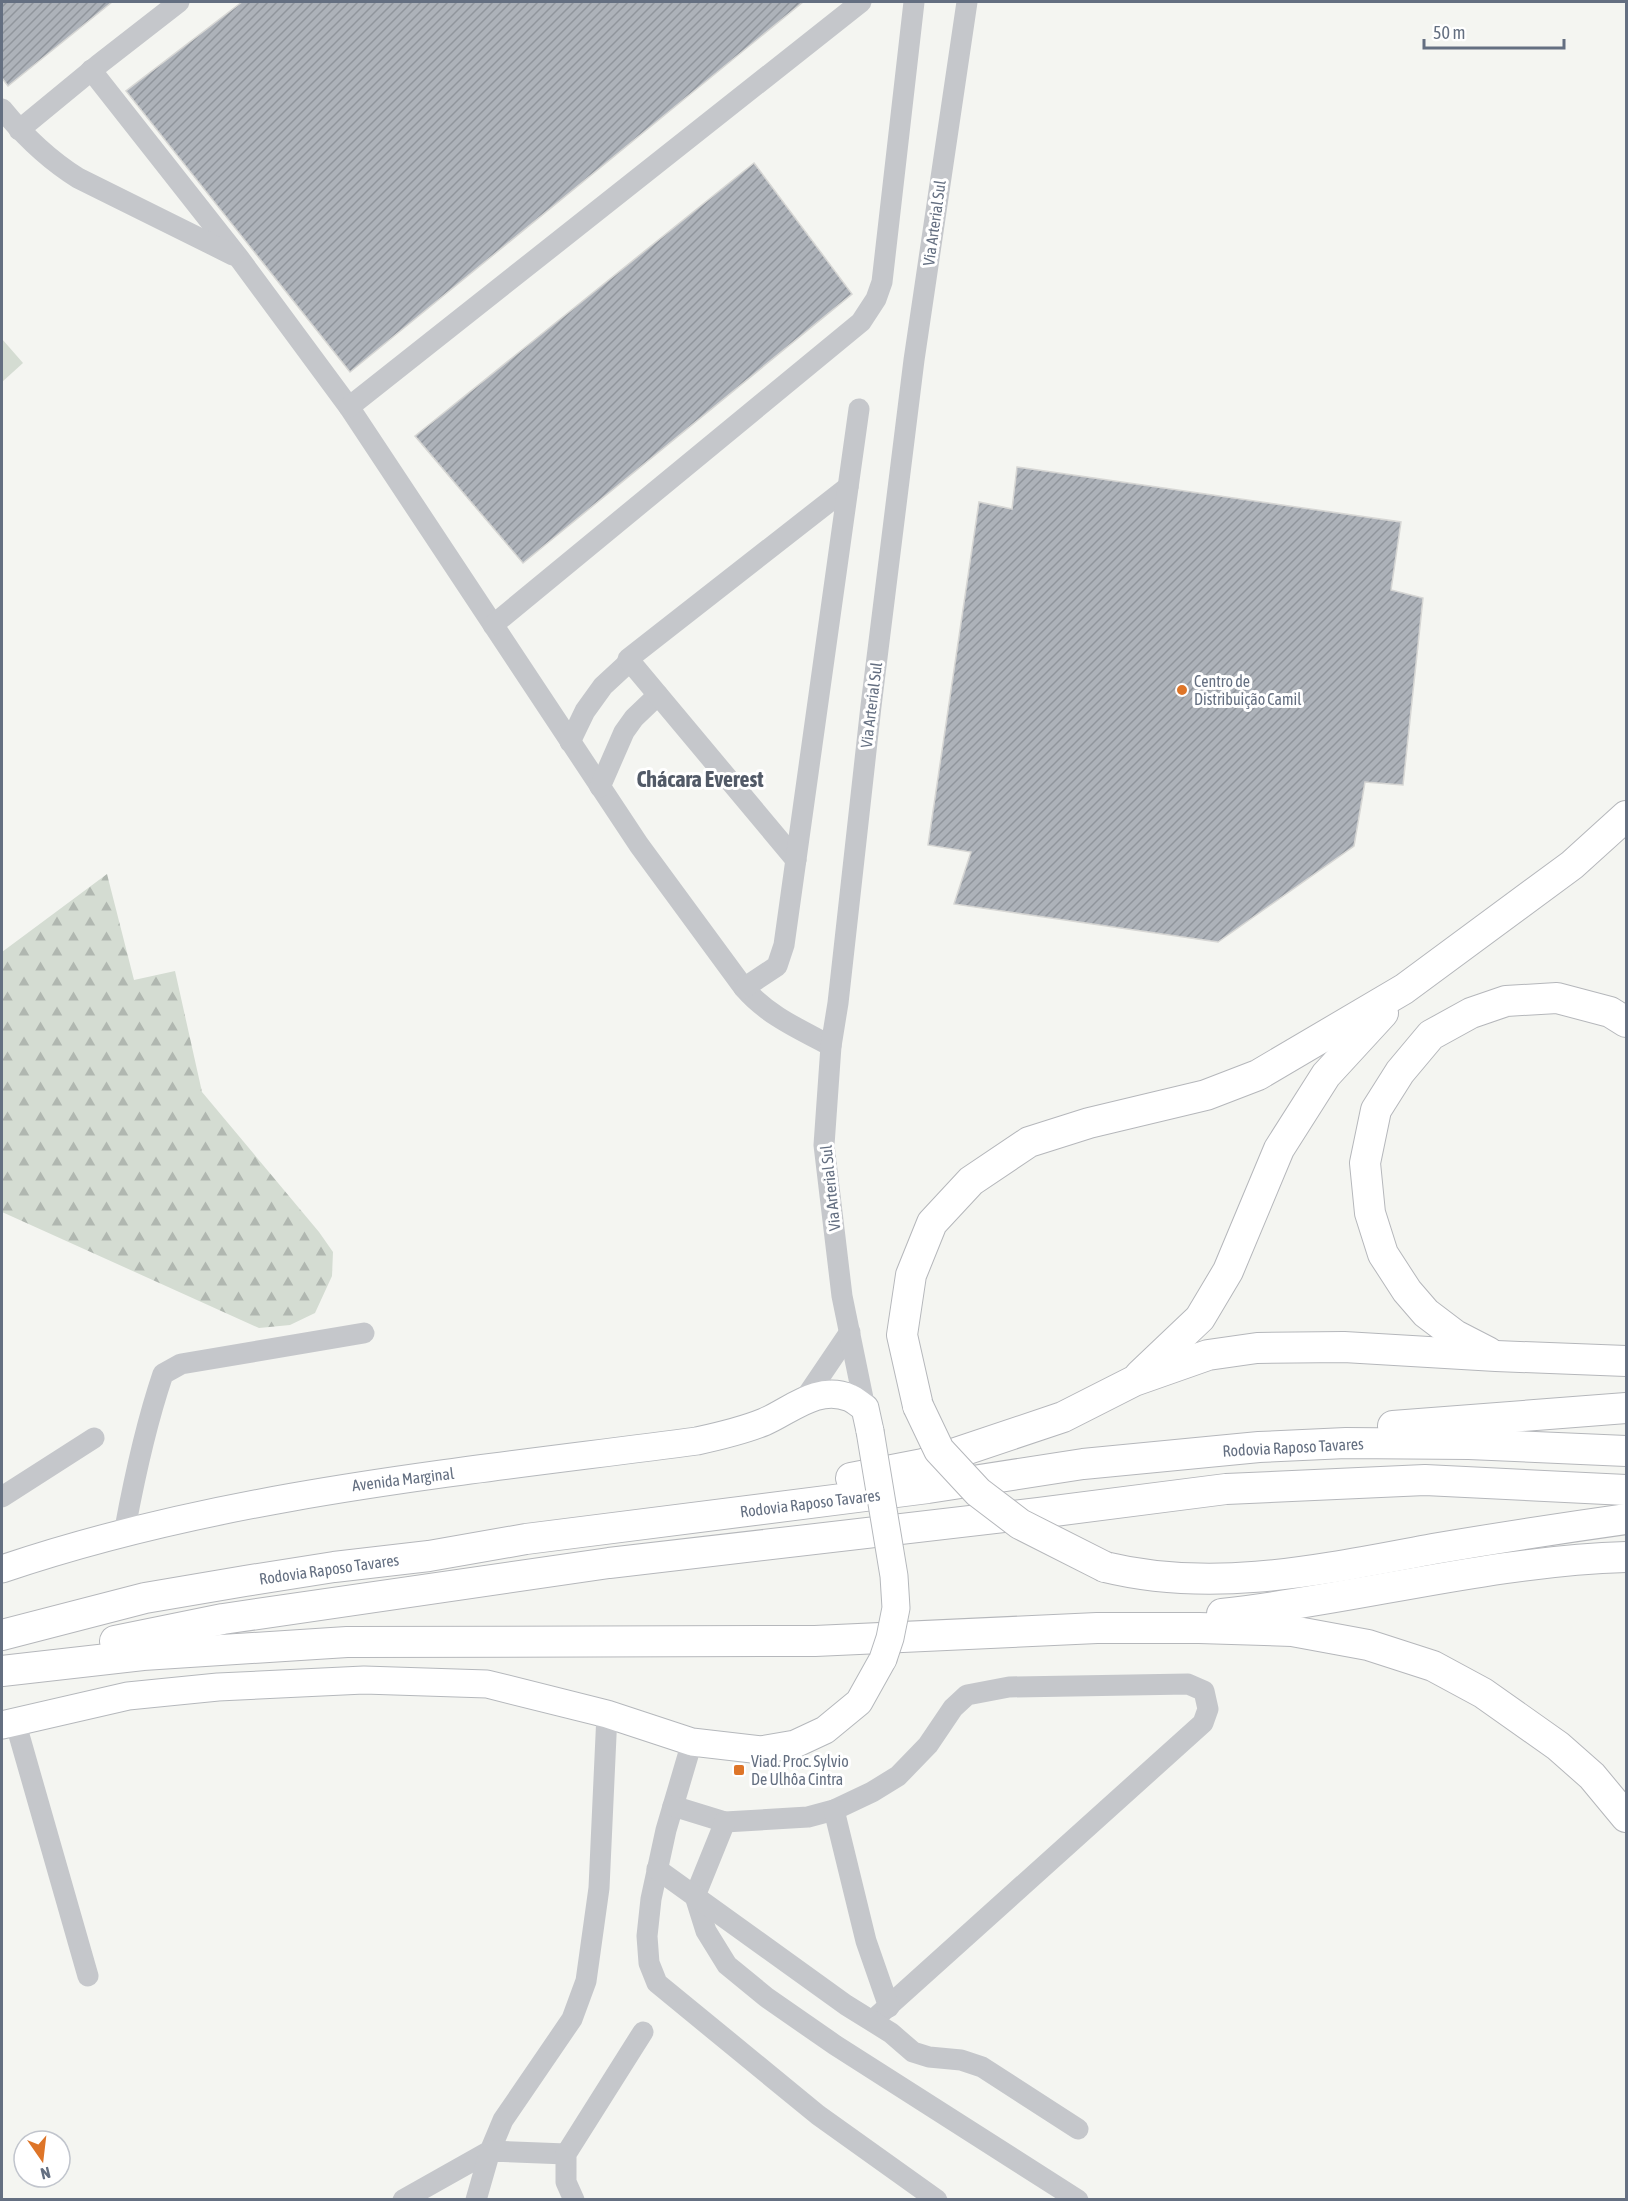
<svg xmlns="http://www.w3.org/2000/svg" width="1628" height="2201" font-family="'Asap Condensed',sans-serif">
	<defs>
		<pattern id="forest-firs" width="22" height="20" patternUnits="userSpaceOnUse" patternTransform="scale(1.5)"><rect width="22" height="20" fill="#d4dcd2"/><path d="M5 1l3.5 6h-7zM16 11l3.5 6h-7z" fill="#b0b7b0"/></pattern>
		<pattern id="building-hatch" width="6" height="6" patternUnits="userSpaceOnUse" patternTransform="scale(1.5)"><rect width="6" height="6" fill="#adb2b9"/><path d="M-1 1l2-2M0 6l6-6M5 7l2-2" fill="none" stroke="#90959c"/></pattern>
	</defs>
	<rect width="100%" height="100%" fill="#f4f5f1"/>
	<!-- forest -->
	<path fill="url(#forest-firs)" d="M107,874L134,980L175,971L202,1092L319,1232L333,1252L332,1276L315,1313L290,1325L259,1328L2,1212V952Z"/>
	<!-- park -->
	<path fill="#d4dcd2" d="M2,339L23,363L2,382Z"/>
	<!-- building -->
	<g fill="url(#building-hatch)" stroke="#d6d6d4" stroke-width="1.5">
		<path d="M2,2H112L8,86L2,78Z"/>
		<path d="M242,2H803L350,372L126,91Z"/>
		<path d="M754,163L852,294L523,563L415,436Z"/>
		<path d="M1017,467L1401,522L1391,590L1423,598L1403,785L1365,782L1354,846L1218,942L954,904L971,852L928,845L979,502L1012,509Z"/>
	</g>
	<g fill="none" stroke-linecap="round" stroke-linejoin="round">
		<!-- major casing -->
		<g stroke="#b5b8bc" stroke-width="29">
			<g id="major">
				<path d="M2,1569C226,1493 464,1472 697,1441C720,1436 742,1431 764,1422C790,1411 818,1384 850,1398C855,1400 860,1405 865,1408L870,1431"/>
				<path d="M2,1725L128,1696L218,1687L364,1680L487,1684L607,1714L692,1742L761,1750L795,1744L825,1730L859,1702L883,1659"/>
			</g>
		</g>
		<!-- highway casing -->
		<g stroke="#b5b7bb" stroke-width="32">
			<g id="highway">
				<path d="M1488,1352L1455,1335L1426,1313L1407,1291L1383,1254L1370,1213L1365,1163L1376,1110L1400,1072L1431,1035L1471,1013L1506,1001L1557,998L1610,1012L1626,1022"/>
				<path d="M1140,1375L1200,1318L1228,1271L1279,1149L1326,1075L1383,1013"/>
				<path d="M918,1406L902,1335L911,1275L932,1223L971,1181L1029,1142L1089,1123L1206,1095L1258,1075L1404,989L1572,865L1626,816"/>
				<path d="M1393,1426L1626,1408"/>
				<path d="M851,1478L923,1464L1063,1417L1134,1381L1208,1355L1257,1348L1344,1347L1496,1356L1626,1361"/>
				<path d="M1105,1567C1215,1594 1325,1569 1433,1549C1498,1538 1562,1528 1626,1519"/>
				<path d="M1222,1614C1357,1599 1490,1561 1626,1557"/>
				<path d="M2,1635L145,1598L245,1581L334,1567L429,1556L526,1539L928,1488L1083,1464L1259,1447L1346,1443L1469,1444L1626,1451"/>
				<path d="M115,1641L223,1619L609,1563L1039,1513L1226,1489L1425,1480L1626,1490"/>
				<path d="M2,1671L143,1655L347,1642L815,1641L1097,1628H1199L1292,1631L1368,1645L1433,1666L1483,1693L1558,1746L1592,1776L1626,1817"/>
			</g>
		</g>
		<!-- minor -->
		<g stroke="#c5c7cb" stroke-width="21">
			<path d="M91,70L239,258L349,407L639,845L744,988C767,1015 799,1029 831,1046"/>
			<path d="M2,109C24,136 49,160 78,178L233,255"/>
			<path d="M19,130L98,65L179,2"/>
			<path d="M349,407L861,2"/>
			<path d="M493,625L861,322L876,299L882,282L914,2"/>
			<path d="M570,742L585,711L603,686L629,662"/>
			<path d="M600,787L624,732L634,718L658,695"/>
			<path d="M796,860L628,659L848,487"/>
			<path d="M744,988L777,966L784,945L859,409"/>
			<path d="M804,1400L850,1332"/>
			<path d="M865,1408L842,1296L824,1145L831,1046L838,1003L871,706L914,360L967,2"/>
			<path d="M2,1497L94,1438"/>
			<path d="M124,1534C134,1479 145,1427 163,1374L181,1364L364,1333"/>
			<path d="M15,1721L88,1976"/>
			<path d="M692,1742L666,1830L651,1899L647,1936L649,1963L657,1983L818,2115L937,2200"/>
			<path d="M673,1806L725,1822L808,1817L834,1810L872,1792L898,1776L928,1745L953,1708L967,1695L1009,1687L1188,1684L1204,1691L1208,1709L1203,1723L873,2020"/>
			<path d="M834,1810L866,1941L889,2007"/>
			<path d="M725,1822L695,1896L706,1931L727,1965L766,1997L835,2045L1078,2200"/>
			<path d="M657,1869L846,2005L891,2033L913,2052L929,2057L961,2060L982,2067L1078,2129"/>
			<path d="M403,2200L490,2151L503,2120L572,2019L586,1981L599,1888L607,1714"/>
			<path d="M476,2200L490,2151L566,2154"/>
			<path d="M574,2200L566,2182V2154L643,2032"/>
		</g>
		<!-- major -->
		<use href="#major" stroke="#fff" stroke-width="27"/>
		<!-- highway -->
		<use href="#highway" stroke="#fff" stroke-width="30"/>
		<!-- major-bridge casing -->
		<g stroke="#b5b8bc" stroke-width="29" stroke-linecap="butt">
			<path id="major-bridge" d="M870,1431L894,1576L896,1608L890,1638L883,1659"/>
		</g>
		<!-- highway-bridge casing -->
		<g stroke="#b5b7bb" stroke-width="32" stroke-linecap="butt">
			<path id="highway-bridge" d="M918,1406L939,1450L978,1492L1020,1524L1105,1567"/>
		</g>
		<!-- major-bridge -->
		<use href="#major-bridge" stroke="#fff" stroke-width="27"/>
		<!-- highway-bridge -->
		<use href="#highway-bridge" stroke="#fff" stroke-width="30"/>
	</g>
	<!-- markers -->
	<g fill="#de7528" stroke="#fff" stroke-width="2">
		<circle cx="1182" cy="690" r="6"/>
		<rect x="733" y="1764" width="12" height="12" rx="3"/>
	</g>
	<g text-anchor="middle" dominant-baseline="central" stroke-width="6" stroke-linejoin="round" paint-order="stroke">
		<!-- street labels -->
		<g font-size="16" fill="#646f81" stroke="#fff">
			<text transform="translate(934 223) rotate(-82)">Via Arterial Sul</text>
			<text transform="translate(871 705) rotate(-83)">Via Arterial Sul</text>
			<text transform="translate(830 1188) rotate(-96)">Via Arterial Sul</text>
			<text transform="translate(1293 1447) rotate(-3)">Rodovia Raposo Tavares</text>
			<text transform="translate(403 1479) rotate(-7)">Avenida Marginal</text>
			<text transform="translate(810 1503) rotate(-7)">Rodovia Raposo Tavares</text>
			<text transform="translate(329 1569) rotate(-8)">Rodovia Raposo Tavares</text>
		</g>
		<!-- poi labels -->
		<g font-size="16" fill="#646f81" stroke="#fff" text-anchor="start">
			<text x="1194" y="681">Centro de<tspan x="1194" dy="18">Distribuição Camil</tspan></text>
			<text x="751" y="1761">Viad. Proc. Sylvio<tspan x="751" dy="18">De Ulhôa Cintra</tspan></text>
		</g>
		<!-- district labels -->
		<g font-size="22" font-weight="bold" fill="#525a67" stroke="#fff">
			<text x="700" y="779">Chácara Everest</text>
		</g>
	</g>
	<!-- border -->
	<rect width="1628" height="2201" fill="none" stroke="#646f81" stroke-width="6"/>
	<!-- north arrow -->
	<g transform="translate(42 2159) rotate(166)"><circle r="28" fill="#ffffff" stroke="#c1c5cd" stroke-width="1.5"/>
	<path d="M0-4.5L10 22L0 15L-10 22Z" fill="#de7528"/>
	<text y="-9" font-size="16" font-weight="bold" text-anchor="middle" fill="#646f81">N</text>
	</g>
	<!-- scale -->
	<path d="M1424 39v9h140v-9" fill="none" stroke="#646f81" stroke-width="3"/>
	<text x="1433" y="39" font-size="18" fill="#646f81" stroke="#ffffff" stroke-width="4.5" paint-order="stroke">50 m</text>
</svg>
